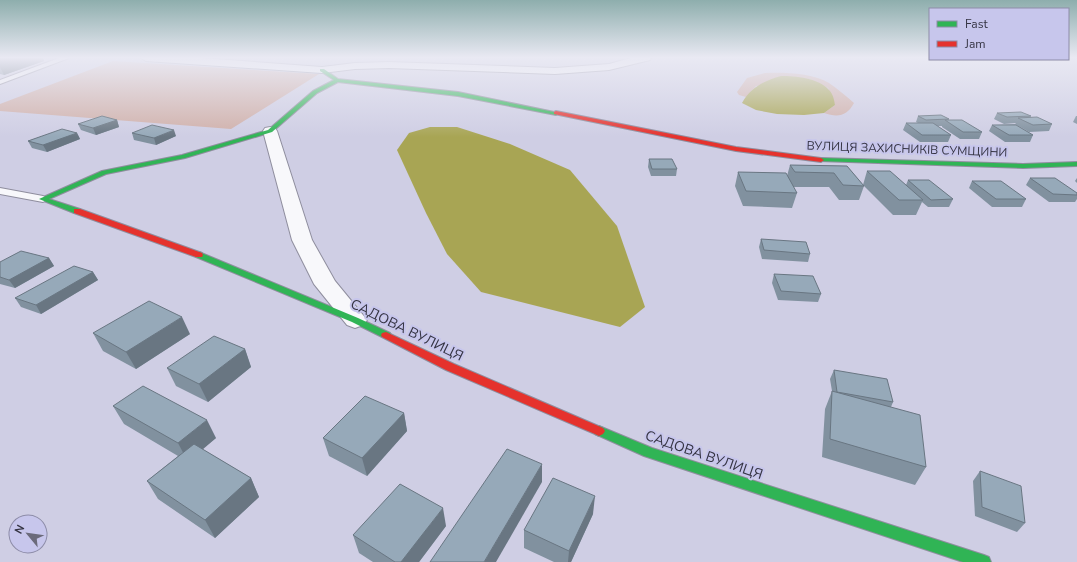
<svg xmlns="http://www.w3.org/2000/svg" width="1077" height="562" font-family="'Nunito Sans',sans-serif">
	<rect width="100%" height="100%" fill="#cfcee4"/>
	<!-- green -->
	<g fill="#d0b0aa">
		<path d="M113,61L319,74L231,129L0,111V104Z"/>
		<path d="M765,73C783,72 813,73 829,83C838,89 846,96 854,103C847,116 838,118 824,113L835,105L828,88L809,79L756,86L746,97L739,95L737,92L747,78Z"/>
	</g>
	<!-- water -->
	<g fill="#a8a554">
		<path d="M781,76C795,76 819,78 829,90C833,94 834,99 835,105L824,113L804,115L777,114L756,110L742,103C751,87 764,81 781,76Z"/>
		<path d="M430,127H457L510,144L570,170L617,226L645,307L620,327L481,292L447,254L426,213L397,150L409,133Z"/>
	</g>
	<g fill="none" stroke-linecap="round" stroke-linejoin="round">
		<!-- lane casing -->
		<g stroke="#8f8e9e" stroke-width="2">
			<g id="lane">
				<path d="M59,58H69L0,84V80Z"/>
				<path d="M0,188L43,196L48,199L43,202L0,194Z"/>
			</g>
		</g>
		<!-- street casing -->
		<g stroke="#8f8e9e" stroke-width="2">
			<g id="street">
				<path d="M141,58H201L322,67L355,63L389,62L555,68L609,64L631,58H651L650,60L609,70L555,74L389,68L355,69L322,73L146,61Z"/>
				<path d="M270,127L275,128L277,131L312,240L335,281L367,320L363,325L355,328L347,325L314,284L292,240L263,131L265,128Z"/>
			</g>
		</g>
		<!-- fast casing -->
		<g stroke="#8f8e9e" stroke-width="2">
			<g id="fast">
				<path d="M320,69H324L338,79L458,92L559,113L556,115L458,96L338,82L317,93L272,132L185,158L106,174L49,199L80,209V213H74L39,199L102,171L182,155L268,130L313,91L334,80L320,71Z"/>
				<path d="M821,158L1023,164L1077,162V166L1023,168L819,161V159Z"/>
				<path d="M199,252L358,318L390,333L391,335L390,337H382L352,322L196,257L195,255L196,253Z"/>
				<path d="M599,426L652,448L984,555L989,557L991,562H963L644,456L595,434L593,431L595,428Z"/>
			</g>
		</g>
		<!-- jam casing -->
		<g stroke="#8f8e9e" stroke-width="2">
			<g id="jam">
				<path d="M556,111L736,147L821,158L824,160L821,162L736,151L554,114V112Z"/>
				<path d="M74,209H80L202,253L203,255L202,257H196L74,213Z"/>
				<path d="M386,332L454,364L603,428L605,431L603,434L599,436L595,434L446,370L382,337L381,335L382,333Z"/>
			</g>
		</g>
		<!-- lane -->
		<use href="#lane" fill="#f8f8fb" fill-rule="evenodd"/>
		<!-- street -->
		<use href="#street" fill="#f8f8fb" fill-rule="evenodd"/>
		<!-- fast -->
		<use href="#fast" fill="#30b455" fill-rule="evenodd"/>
		<!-- jam -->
		<use href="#jam" fill="#e5322d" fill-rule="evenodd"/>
	</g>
	<!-- wall -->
	<g fill="#81919f">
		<path d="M0,58H43L44,61L4,75L0,74Z"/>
		<path d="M997,113L1031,116L1030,117L1052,124L1049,131L1029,132L1017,125L1033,135L1030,142H1005L989,131L992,125L1015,124L1016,123L1004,124L994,119Z"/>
		<path d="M918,116L949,119L948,120L982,132L979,139H960L942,127V126H937L951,135L948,142H920L903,130L906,123H918L916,122Z"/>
		<path d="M1076,116H1077V124L1073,122Z"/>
		<path d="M117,120L119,127L96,135L81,130L78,124Z"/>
		<path d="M77,133L80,139L47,152L32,148L28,141Z"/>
		<path d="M132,133L176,136L156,145L134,140Z"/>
		<path d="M649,159L677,169L676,176H651L648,167Z"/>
		<path d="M790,165L847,166L863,185L867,171L906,185L908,180L953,199L949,207H928L922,202L916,215H893L864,186L859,200H839L829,187H793L797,193L792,208L743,206L735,186L738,172L787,176Z"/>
		<path d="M1030,178L1077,193V199L1075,202H1049L1026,185Z"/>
		<path d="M1077,178V183L1075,181Z"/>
		<path d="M972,181L1026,199L1022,207H992L969,188Z"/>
		<path d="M761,239L810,254L808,262L762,259L759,247Z"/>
		<path d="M49,258L54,266L15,288L0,284V262Z"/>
		<path d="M93,272L98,280L41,314L21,307L15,298Z"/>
		<path d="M774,274L821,294L818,302L778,300L772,283Z"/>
		<path d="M93,333L190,334L136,369L103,351Z"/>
		<path d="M245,349L251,367L208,402L176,386L167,368Z"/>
		<path d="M834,370L893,402L891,407L926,467L915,485L822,457L825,409L832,391L830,379Z"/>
		<path d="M113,406L216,438L202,449L251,478L259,497L215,538L158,499L147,481L178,456L124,424Z"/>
		<path d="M404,413L407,431L367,476L329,456L323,438Z"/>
		<path d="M980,471L1025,523L1017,532L975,516L973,481Z"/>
		<path d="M593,514L571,562H554L524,548V530Z"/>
		<path d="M446,526L419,562H373L359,553L353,535Z"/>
	</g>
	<!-- shaded-wall -->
	<g fill="#697682">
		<path d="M1,58H43L44,61L4,75L0,67V59Z"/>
		<path d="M117,120L119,127L96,135L93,128Z"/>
		<path d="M174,130L176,136L156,145L154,138Z"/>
		<path d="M77,133L80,139L47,152L43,145Z"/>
		<path d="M49,258L54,266L15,288L9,280Z"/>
		<path d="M93,272L98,280L41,314L36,305Z"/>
		<path d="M182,317L190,334L136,369L126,352Z"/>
		<path d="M245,349L251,367L208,402L199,384Z"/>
		<path d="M404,413L407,431L367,476L362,458Z"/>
		<path d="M207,420L216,438L188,462L178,443Z"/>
		<path d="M542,464V482L496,562H484Z"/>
		<path d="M251,478L259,497L215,538L205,520Z"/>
		<path d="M595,496L593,514L571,562H568L569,551Z"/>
		<path d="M443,508L446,526L419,562H401Z"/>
	</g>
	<!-- building -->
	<g fill="#96a9b9" stroke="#697682">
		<path d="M1021,112L1031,116L1007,117L997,113Z"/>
		<path d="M941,115L949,119L926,120L918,116Z"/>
		<path d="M102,116L117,120L93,128L78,124Z"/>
		<path d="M1037,117L1052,124L1033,125L1018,118Z"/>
		<path d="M945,120H962L982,132H963Z"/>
		<path d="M906,123H933L951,135H922Z"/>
		<path d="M152,125L174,130L154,138L132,133Z"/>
		<path d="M992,125H1016L1033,135H1009Z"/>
		<path d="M62,129L77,133L43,145L28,141Z"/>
		<path d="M649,159H672L677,169H652Z"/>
		<path d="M790,165L847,166L864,186L843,185L834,173L795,172Z"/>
		<path d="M867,171H890L923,200H899Z"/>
		<path d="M738,172L786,173L797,193L746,191Z"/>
		<path d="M1030,178H1055L1077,193V195L1053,194Z"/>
		<path d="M908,180H929L953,199L931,200Z"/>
		<path d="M972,181H1001L1026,199H996Z"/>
		<path d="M761,239L806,242L810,254L764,250Z"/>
		<path d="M21,251L49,258L9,280L0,277V262Z"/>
		<path d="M74,266L93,272L36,305L15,298Z"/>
		<path d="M774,274L813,276L821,294L781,291Z"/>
		<path d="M149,301L182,317L126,352L93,333Z"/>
		<path d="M214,336L245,349L199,384L167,368Z"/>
		<path d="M834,370L887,379L893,402L837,392Z"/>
		<path d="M143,386L207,420L178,443L113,406Z"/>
		<path d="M832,391L920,415L926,467L830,439Z"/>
		<path d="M365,396L404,413L362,458L323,438Z"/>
		<path d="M194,444L251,478L205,520L147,481Z"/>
		<path d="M507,449L542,464L484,562H430Z"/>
		<path d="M980,471L1021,486L1025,523L982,507Z"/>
		<path d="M553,478L595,496L569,551L524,530Z"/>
		<path d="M400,484L443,508L401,562H395L353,535Z"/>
	</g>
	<!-- sky -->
	<linearGradient id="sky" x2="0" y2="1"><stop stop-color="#8eaead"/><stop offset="0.42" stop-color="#e9e9f3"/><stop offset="1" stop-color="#e9e9f3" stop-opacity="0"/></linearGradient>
	<rect width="1077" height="137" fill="url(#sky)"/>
	<g text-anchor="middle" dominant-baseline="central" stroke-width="4" stroke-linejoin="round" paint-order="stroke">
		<!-- far-street labels -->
		<g font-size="12" fill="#353443" stroke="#c7c6ec">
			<text transform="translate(907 149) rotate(2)">ВУЛИЦЯ ЗАХИСНИКІВ СУМЩИНИ</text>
		</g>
		<!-- street labels -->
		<g font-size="14" fill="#353443" stroke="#c7c6ec">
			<text transform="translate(407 330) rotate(26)">САДОВА ВУЛИЦЯ</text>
			<text transform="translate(704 455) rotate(19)">САДОВА ВУЛИЦЯ</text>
		</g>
	</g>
	<!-- legend -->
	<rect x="929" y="8" width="140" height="52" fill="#c7c6ec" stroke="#8d8ca8"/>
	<rect x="937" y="21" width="20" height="6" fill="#30b455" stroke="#8d8ca8"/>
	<text x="965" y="28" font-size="12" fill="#353443">Fast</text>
	<rect x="937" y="41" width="20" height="6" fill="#e5322d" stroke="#8d8ca8"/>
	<text x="965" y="48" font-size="12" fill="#353443">Jam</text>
	<!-- north arrow -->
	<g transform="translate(28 534) rotate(299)"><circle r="19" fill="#c7c6ec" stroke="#8d8ca8"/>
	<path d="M0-3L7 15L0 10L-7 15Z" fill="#6b6a7b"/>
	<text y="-6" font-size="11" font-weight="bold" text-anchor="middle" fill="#353443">N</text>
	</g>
</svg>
